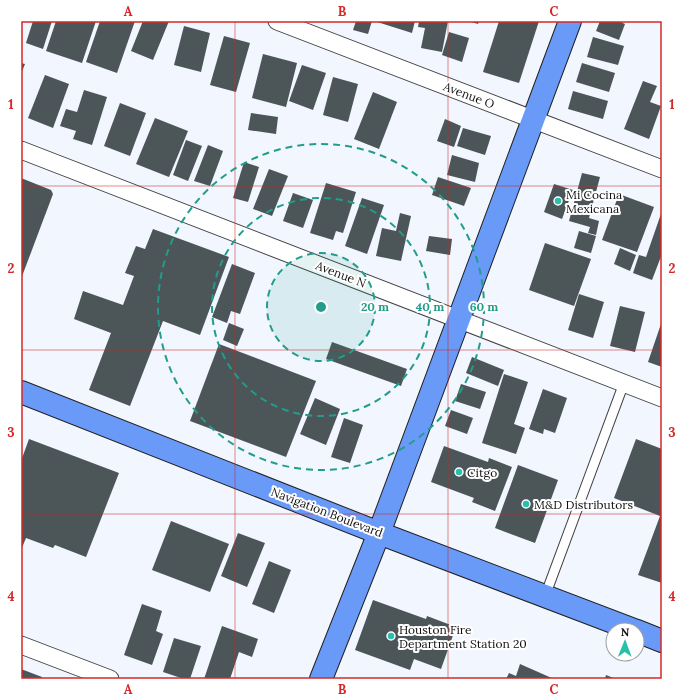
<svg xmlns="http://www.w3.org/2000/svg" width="683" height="700" font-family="Lora,serif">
	<rect width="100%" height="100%" fill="#f2f6ff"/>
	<!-- building -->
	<g fill="#4c5558">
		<path d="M33,21H52L43,49L26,43Z"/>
		<path d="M56,21H96L82,63L46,51Z"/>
		<path d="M100,21H135L117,73L86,62Z"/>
		<path d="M143,21H169L153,60L131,51Z"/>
		<path d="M356,21H372L368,34L353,30Z"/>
		<path d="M374,21H415L412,33Z"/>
		<path d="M419,21H448L442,52L421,48L425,28L418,27Z"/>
		<path d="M468,21H479L478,24Z"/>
		<path d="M499,21H539L519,83L483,72Z"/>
		<path d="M600,21H618L625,24L619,40L596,31Z"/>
		<path d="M184,26L210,33L201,72L174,65Z"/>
		<path d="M449,32L469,38L462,62L442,55Z"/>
		<path d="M224,36L250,43L236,92L210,85Z"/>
		<path d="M593,37L624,46L618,65L587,57Z"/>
		<path d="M263,54L297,63L286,107L252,98Z"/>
		<path d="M21,63L25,64L21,74Z"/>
		<path d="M582,63L615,73L609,92L576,82Z"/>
		<path d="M302,65L326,73L313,110L289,101Z"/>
		<path d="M45,75L69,84L53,128L28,118Z"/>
		<path d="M333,77L358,84L348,122L323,115Z"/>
		<path d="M643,81L657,86L650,102L661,106L649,139L624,129Z"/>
		<path d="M84,90L107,97L92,145L73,139L76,131L60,126L66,109L77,112Z"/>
		<path d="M573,91L608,101L603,119L568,109Z"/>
		<path d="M373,92L397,102L379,149L354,139Z"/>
		<path d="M120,103L146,113L130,156L104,146Z"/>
		<path d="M251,113L278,117L276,134L248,130Z"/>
		<path d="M155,118L188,131L169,177L136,164Z"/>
		<path d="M445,119L461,126L454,147L437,141Z"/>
		<path d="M463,128L491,136L485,155L457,146Z"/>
		<path d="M186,140L202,146L188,181L173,175Z"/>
		<path d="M208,145L223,151L210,186L194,181Z"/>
		<path d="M452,155L479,163L475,182L447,175Z"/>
		<path d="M244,162L259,167L248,202L233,198Z"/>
		<path d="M269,169L288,176L272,216L253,209Z"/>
		<path d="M582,173L600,177L589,218L599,221L596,235L588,233L590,227L569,221Z"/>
		<path d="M438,177L471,188L464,206L432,195Z"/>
		<path d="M21,178L51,190L53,194L21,279Z"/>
		<path d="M326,183L356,192L343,233L336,231L333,240L310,233Z"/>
		<path d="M554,184L573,190L562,219L544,212Z"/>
		<path d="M293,193L313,200L303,228L283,221Z"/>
		<path d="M619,194L654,207L637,252L602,240Z"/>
		<path d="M362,198L384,205L367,254L345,246Z"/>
		<path d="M662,211V254L652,280L633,273L639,255L646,257Z"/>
		<path d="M400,213L411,216L401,261L376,256L382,228L396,231Z"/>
		<path d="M153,229L229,257L200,335L163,321L130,406L89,390L111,333L74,319L83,291L123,305L134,276L125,273L136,246L145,249Z"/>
		<path d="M579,231L596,236L591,253L574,248Z"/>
		<path d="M429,236L452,239L450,255L426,251Z"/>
		<path d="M545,243L591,259L574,306L529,290Z"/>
		<path d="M620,248L636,255L630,271L614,264Z"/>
		<path d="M232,264L255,273L240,314L231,311L227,323L212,317Z"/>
		<path d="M579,294L604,302L593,338L568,330Z"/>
		<path d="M620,306L645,312L635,352L610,346Z"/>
		<path d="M662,321V367L648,362Z"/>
		<path d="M229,323L244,329L237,346L223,340Z"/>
		<path d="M332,342L407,369L401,386L326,359Z"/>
		<path d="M219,344L316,381L286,457L190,421Z"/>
		<path d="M472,357L504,370L498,386L466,373Z"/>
		<path d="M504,374L528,382L514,424L525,428L516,454L482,443Z"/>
		<path d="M461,384L486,392L480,409L455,401Z"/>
		<path d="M543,389L567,398L555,433L544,429L543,434L529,429Z"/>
		<path d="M315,398L340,409L326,445L300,434Z"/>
		<path d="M451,410L473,418L467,434L445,426Z"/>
		<path d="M344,418L363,425L350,463L331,457Z"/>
		<path d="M29,439L119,473L86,557L55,545L53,548L26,538L21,550V461Z"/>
		<path d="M636,439L662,449V583L638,575L660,516L614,498Z"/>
		<path d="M444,446L488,462L489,458L512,467L495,511L472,502L474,498L431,482Z"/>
		<path d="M518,465L558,480L535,543L495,528Z"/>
		<path d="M171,521L229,544L210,592L152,570Z"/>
		<path d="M238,533L265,543L247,587L221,576Z"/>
		<path d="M269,561L291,570L274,613L252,604Z"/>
		<path d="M373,600L426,619L427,616L456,627L441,669L414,659L410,670L355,650Z"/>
		<path d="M142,604L162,611L156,631L163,634L152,665L124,655Z"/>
		<path d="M222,626L258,639L252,657L239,652L230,679H204Z"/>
		<path d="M174,638L201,646L190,679H184L163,672Z"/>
		<path d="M520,664L554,679H506L509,673L516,676Z"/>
		<path d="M21,669L42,677L41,679H21Z"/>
		<path d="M606,675L616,679H605Z"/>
	</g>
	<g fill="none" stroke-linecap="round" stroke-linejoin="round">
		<!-- service casing -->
		<g stroke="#434343" stroke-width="11">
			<path id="service" d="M545,596L624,383"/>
		</g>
		<!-- minor casing -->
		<g stroke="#434343" stroke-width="19">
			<g id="minor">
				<path d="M277,21L662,169"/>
				<path d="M21,150L662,398"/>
				<path d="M21,645L110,679"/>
			</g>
		</g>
		<!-- primary casing -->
		<g stroke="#212121" stroke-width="24">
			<g id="primary">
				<path d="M21,392L379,533L634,630"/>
				<path d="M637,631L662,641"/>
				<path d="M321,679L379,533L570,21"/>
			</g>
		</g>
		<!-- service -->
		<use href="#service" stroke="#fff" stroke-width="9"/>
		<!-- minor -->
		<use href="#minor" stroke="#fff" stroke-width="17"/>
		<!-- primary -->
		<use href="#primary" stroke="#699af8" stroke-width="22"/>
	</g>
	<!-- grid -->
	<path fill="none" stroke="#d62828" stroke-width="1" stroke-opacity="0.55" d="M235,21V679M448,21V679M21,186H662M21,350H662M21,514H662"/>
	<!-- distance rings -->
	<circle cx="321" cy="307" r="54" fill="#229d8b" fill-opacity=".12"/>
	<g fill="none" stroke="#229d8b" stroke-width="2" stroke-dasharray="7 5">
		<circle cx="321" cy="307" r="54"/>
		<circle cx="321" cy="307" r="109"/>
		<circle cx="321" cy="307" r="163"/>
	</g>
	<!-- markers -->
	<g fill="#27c0aa" stroke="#fff" stroke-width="1.5">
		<circle cx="558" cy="201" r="4"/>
		<circle cx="459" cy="472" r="4"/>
		<circle cx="526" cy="504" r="4"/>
		<circle cx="391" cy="636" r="4"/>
	</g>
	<g text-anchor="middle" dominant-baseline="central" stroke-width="4" stroke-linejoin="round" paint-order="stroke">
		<!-- street labels -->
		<g font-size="12" fill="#101010" stroke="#fff">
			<text transform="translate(469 95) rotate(21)">Avenue O</text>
			<text transform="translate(341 274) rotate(21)">Avenue N</text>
			<text transform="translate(327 512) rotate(21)">Navigation Boulevard</text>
		</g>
		<!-- poi labels -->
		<g font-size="12" fill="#101010" stroke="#fff" text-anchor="start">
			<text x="566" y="194">Mi Cocina<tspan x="566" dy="14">Mexicana</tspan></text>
			<text x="467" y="472">Citgo</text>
			<text x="534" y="504">M&amp;D Distributors</text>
			<text x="399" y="629">Houston Fire<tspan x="399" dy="14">Department Station 20</tspan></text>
		</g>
	</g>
	<circle cx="321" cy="307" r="6" fill="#229d8b" stroke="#fff" stroke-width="2"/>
	<g font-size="12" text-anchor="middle" font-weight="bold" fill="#229d8b" stroke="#fff" stroke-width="4" stroke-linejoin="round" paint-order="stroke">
		<text x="375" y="311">20 m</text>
		<text x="430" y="311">40 m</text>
		<text x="484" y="311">60 m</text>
	</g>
	<!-- border -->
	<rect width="683" height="700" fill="none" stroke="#ffffff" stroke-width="44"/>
	<!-- north arrow -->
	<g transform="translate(625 642) rotate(1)"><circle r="19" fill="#ffffff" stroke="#9f9f9f"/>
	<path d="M0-3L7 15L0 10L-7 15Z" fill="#27c0aa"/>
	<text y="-6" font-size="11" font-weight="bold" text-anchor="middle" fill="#101010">N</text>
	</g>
	<rect x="22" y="22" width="639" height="656" fill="none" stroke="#d62828" stroke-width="1.5"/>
	<g font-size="13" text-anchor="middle" font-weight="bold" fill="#d62828">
		<text x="128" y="16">A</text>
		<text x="342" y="16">B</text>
		<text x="554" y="16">C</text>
		<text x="11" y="109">1</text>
		<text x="672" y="109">1</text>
		<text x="11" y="273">2</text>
		<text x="672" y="273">2</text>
		<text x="11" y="437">3</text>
		<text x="672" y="437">3</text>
		<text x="11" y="601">4</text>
		<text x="672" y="601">4</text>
		<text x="128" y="694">A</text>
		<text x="342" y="694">B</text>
		<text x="554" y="694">C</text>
	</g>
</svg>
